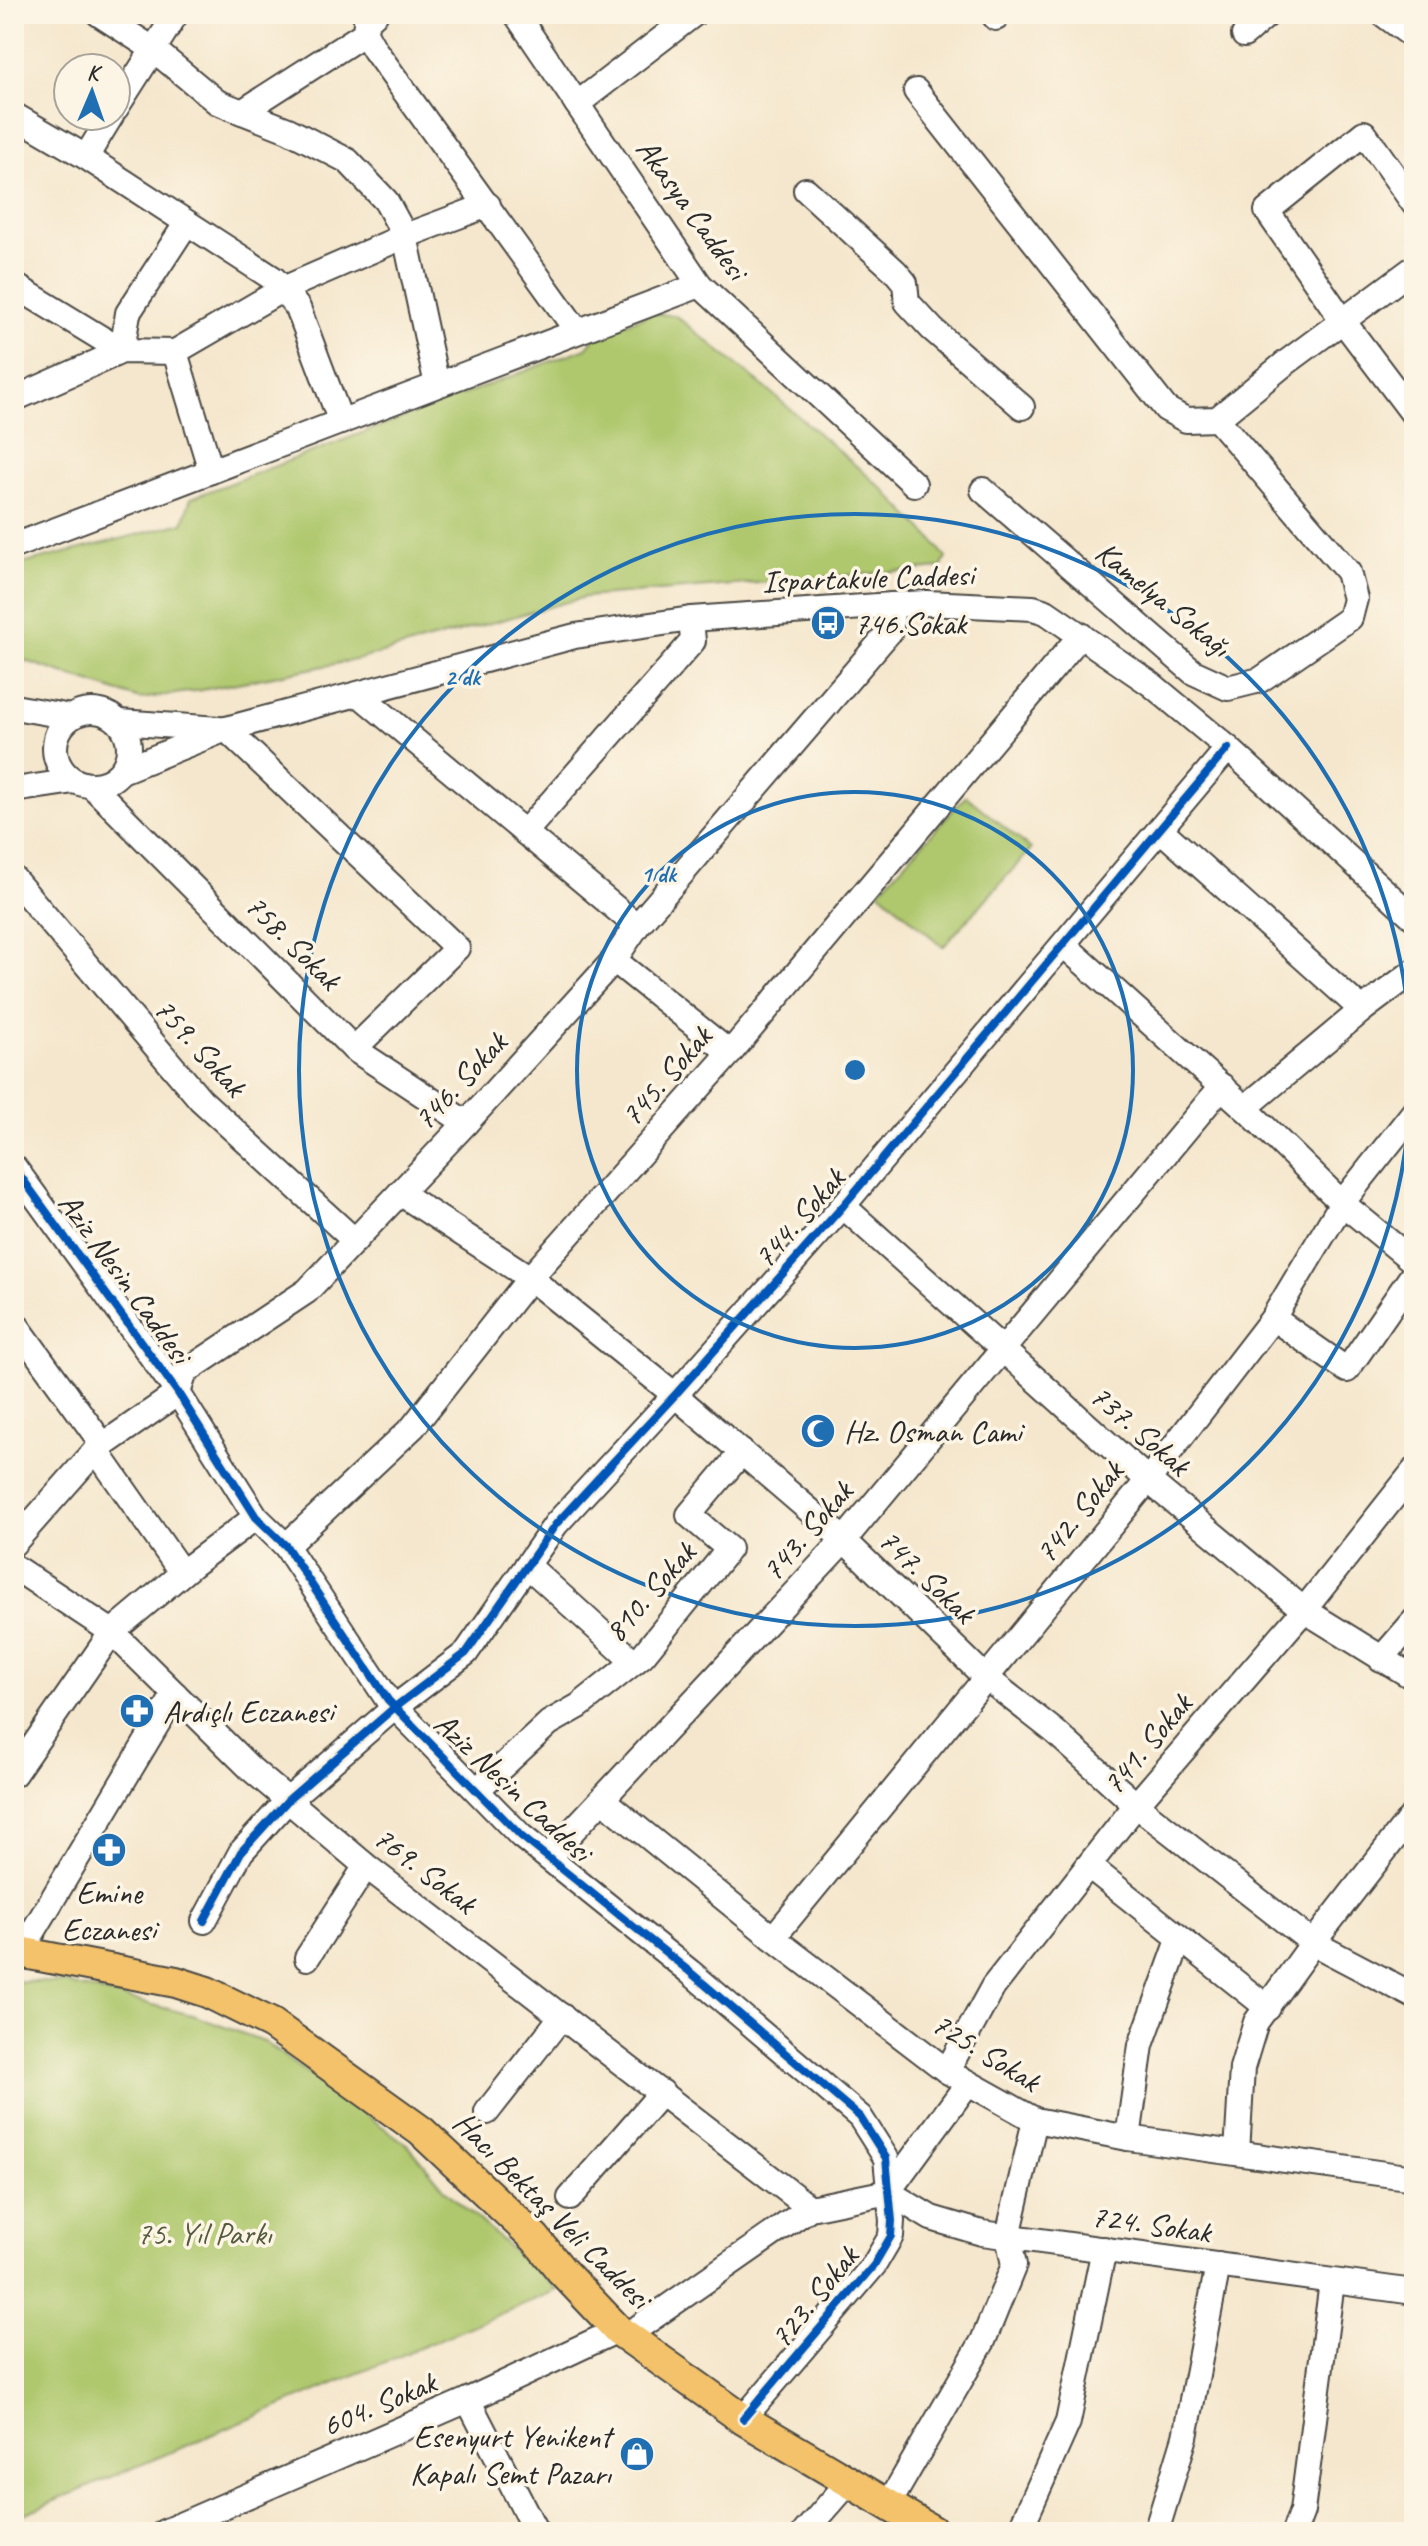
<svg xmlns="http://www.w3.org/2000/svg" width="1428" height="2546" font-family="Caveat,sans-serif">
	<rect width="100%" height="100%" fill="#fcf5e5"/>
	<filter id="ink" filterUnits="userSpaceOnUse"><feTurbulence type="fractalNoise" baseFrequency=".0125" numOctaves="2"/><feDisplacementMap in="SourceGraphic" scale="16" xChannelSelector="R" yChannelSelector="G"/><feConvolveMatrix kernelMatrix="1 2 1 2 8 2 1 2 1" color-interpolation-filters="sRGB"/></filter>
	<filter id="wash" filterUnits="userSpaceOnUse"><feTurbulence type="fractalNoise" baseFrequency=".006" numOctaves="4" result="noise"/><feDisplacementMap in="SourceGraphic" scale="32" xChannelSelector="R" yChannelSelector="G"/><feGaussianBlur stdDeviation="1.8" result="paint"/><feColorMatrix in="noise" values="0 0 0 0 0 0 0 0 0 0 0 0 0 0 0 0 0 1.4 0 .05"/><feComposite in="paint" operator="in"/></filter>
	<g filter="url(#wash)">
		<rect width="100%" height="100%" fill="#f5e7cd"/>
		<!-- green -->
		<g fill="#afc86d" stroke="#6d7a4c" stroke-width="2">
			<path d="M652,313L676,316L768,390L883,489L933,540L946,558L941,568L585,597L360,659L202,690L140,699L14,657V566L183,523L191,498L586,348L598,334Z"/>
			<path d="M966,796L1031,849L943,947L879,891Z"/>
			<path d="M14,1981L65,1983L192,2015L263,2041L408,2145L446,2191L557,2290L19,2516L14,2503Z"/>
		</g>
	</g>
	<g filter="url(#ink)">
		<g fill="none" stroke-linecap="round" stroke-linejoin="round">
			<!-- minor casing -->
			<g stroke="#494743" stroke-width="28">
				<g id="minor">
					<path d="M99,14L153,49L217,102L288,130L348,161L386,201L405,236L437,385"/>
					<path d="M375,14L366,22L365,33L374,49L577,331"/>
					<path d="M516,14L700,285L914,484"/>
					<path d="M993,14L996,18"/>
					<path d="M1383,14L1414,37"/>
					<path d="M1244,35L1268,14"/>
					<path d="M916,91L1166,409L1186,420L1217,419L1283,365L1414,268"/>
					<path d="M577,104L694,14"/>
					<path d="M116,108L176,14"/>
					<path d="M242,112L365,33"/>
					<path d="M14,115L86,157L274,279L298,308L341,422"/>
					<path d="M86,157L111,116"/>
					<path d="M806,190L895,271L905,283L907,302L932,329L1022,407"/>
					<path d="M1414,204L1364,133L1267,211L1343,321L1414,415"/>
					<path d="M14,285L122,351"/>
					<path d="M122,351L128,313L186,224"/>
					<path d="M175,352L211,471"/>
					<path d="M14,399L122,351L175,352L283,289L405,236L488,205"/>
					<path d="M983,490L1193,672L1228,688L1260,680L1350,618L1355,599L1348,572L1217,419"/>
					<path d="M14,546L700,285"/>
					<path d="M360,695L637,926"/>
					<path d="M14,707L71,717"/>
					<circle cx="92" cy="748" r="37"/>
					<path d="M119,722L219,729"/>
					<path d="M226,729L457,948L354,1049"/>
					<path d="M124,770L226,729L575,636L691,619L892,605L927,603L1033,608L1046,612L1151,684L1228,748L1414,918"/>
					<path d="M92,786L354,1049L466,1123"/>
					<path d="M14,790L74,781"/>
					<path d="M1161,830L1362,1010"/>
					<path d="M525,832L693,641L691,619"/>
					<path d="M14,879L201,1100L355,1241"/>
					<path d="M1064,945L1245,1108L1342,1203L1414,1262"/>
					<path d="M614,960L730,1053"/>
					<path d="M1245,1108L1362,1010L1414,971"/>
					<path d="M14,1167L178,1393L256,1517L286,1546L388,1700L521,1836L690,1972L860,2117L886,2158L892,2221L891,2236L874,2265L743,2419"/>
					<path d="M400,1193L530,1278L675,1395L844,1540L985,1677L1054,1731L1136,1805L1313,1943L1414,1996"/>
					<path d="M843,1206L1148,1480L1304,1610L1414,1678"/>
					<path d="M1273,1318L1347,1370L1414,1273"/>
					<path d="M14,1322L103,1445"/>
					<path d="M96,1450L182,1573"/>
					<path d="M14,1543L96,1450L178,1393L185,1372L307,1291L466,1123L614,960L637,926L891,630L892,605"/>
					<path d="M286,1546L413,1427L530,1278L730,1053L1081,635"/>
					<path d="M527,1565L634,1662"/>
					<path d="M14,1567L112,1632L251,1769L366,1866L810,2208"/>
					<path d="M1381,1659L1414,1621"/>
					<path d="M14,1774L112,1632L192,1565L256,1517"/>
					<path d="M477,1790L549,1723L579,1706L643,1655L729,1549L689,1515L742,1452"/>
					<path d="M603,1800L773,1938L947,2071L1035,2120L1128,2138L1414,2178"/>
					<path d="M548,1857L844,1540L1222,1086"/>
					<path d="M1089,1866L1268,2008"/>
					<path d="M204,1921L241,1852L288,1800L395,1707L466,1653L556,1524L675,1395L843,1206L1228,748"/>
					<path d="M773,1938L1148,1480L1273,1318L1342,1203L1414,1112"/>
					<path d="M21,1952L175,1694"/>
					<path d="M307,1958L366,1866"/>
					<path d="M947,2071L993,1987L1136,1805L1304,1610L1414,1471"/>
					<path d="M487,2112L562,2016"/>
					<path d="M1128,2138L1141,2045L1179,1940"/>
					<path d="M1237,2153L1242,2068L1256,2022L1313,1943L1414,1813"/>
					<path d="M888,2192L931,2218L982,2233L1414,2292"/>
					<path d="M570,2198L662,2092"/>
					<path d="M626,2336L810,2208L888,2192L968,2083"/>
					<path d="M468,2400L536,2532"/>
					<path d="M887,2507L983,2341L1014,2265L1008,2236L1035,2120"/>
					<path d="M164,2532L468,2400L618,2330"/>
					<path d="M805,2532L848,2483"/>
					<path d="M1019,2532L1068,2422L1104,2249"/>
					<path d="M1156,2532L1185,2437L1218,2265"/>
					<path d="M1294,2532L1302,2511L1332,2282"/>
				</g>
			</g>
			<!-- major casing -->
			<g stroke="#494743" stroke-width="34">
				<path id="major" d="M14,1951L176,1982L207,1992L272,2024L421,2131L535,2238L561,2270L618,2330L743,2419L934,2532"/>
			</g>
			<!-- minor -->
			<use href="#minor" stroke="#fff" stroke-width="24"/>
			<!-- major -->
			<use href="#major" stroke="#f3c26a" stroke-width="30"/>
			<!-- cycleway casing -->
			<g stroke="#fcf5e5" stroke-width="13">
				<g id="cycleway">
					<path d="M14,1167L178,1393L256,1517L286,1546L388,1700L521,1836L690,1972L860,2117L886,2158L892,2221L891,2236L874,2265L743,2419"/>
					<path d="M204,1921L241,1852L288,1800L395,1707L466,1653L556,1524L675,1395L843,1206L1228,748"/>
				</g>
			</g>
			<!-- cycleway -->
			<use href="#cycleway" stroke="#0057b8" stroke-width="8"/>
		</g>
	</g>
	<!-- distance rings -->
	<g fill="none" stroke="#1f6fb2" stroke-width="4">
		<circle cx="855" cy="1070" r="278"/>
		<circle cx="855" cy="1070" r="556"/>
	</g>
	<!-- icons -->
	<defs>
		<g id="bus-disc" transform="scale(1.8)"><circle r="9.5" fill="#1f6fb2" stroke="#fcf5e5"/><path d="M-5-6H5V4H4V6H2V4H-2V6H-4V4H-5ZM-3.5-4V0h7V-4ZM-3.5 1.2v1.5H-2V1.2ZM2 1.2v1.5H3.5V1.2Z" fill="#fff"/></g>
		<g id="mosque-disc" transform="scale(1.8)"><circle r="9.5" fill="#1f6fb2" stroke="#fcf5e5"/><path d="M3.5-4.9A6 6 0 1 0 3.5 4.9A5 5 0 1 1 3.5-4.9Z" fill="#fff"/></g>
		<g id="pharmacy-disc" transform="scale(1.8)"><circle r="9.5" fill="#1f6fb2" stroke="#fcf5e5"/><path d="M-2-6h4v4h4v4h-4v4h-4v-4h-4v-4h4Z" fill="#fff"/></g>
		<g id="shop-disc" transform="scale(1.8)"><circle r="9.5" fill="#1f6fb2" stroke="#fcf5e5"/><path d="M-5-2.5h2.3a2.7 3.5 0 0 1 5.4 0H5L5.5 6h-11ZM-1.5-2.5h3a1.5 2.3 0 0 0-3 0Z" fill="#fff"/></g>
	</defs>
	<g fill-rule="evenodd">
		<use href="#bus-disc" x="828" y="623"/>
		<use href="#mosque-disc" x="818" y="1431"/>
		<use href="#pharmacy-disc" x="137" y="1711"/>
		<use href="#pharmacy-disc" x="109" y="1850"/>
		<use href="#shop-disc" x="637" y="2454"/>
	</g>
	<g text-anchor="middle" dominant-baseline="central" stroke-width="7" stroke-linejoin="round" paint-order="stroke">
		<!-- street labels -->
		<g font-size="32" fill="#2b2b2b" stroke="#fcf5e5">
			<text transform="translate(692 209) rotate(54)">Akasya Caddesi</text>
			<text transform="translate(868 578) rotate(-2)">Ispartakule Caddesi</text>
			<text transform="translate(1163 599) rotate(39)">Kamelya Sokağı</text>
			<text transform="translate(293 942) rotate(45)">758. Sokak</text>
			<text transform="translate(200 1047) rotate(48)">759. Sokak</text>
			<text transform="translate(666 1076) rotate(-49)">745. Sokak</text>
			<text transform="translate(460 1081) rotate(-47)">746. Sokak</text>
			<text transform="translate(799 1218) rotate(-49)">744. Sokak</text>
			<text transform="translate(125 1278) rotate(54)">Aziz Nesin Caddesi</text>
			<text transform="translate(1140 1430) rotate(41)">737. Sokak</text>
			<text transform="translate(1079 1512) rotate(-51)">742. Sokak</text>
			<text transform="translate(807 1531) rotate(-49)">743. Sokak</text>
			<text transform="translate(927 1576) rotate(44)">747. Sokak</text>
			<text transform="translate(650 1592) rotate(-49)">810. Sokak</text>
			<text transform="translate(1147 1744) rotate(-50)">741. Sokak</text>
			<text transform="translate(513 1787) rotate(43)">Aziz Nesin Caddesi</text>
			<text transform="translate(425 1870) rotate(38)">769. Sokak</text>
			<text transform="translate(986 2052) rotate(32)">725. Sokak</text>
			<text transform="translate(552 2210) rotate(45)">Hacı Bektaş Veli Caddesi</text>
			<text transform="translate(1151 2224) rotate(8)">724. Sokak</text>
			<text transform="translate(814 2297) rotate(-51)">723. Sokak</text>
			<text transform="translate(379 2404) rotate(-23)">604. Sokak</text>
		</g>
		<!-- poi labels -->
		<g font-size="32" fill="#2b2b2b" stroke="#fcf5e5" text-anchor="start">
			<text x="854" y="623">746.Sokak</text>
			<text x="844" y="1431">Hz. Osman Cami</text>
			<text x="163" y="1711">Ardıçlı Eczanesi</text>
			<text x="109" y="1892" text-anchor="middle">Emine<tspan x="109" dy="37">Eczanesi</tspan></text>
			<text x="611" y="2436" text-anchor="end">Esenyurt Yenikent<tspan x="611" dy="37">Kapalı Semt Pazarı</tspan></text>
		</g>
		<!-- park labels -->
		<g font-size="32" fill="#535a3f" stroke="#fcf5e5">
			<text x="204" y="2233">75. Yıl Parkı</text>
		</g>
	</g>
	<circle cx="855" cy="1070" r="12" fill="#1f6fb2" stroke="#fcf5e5" stroke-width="4"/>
	<g font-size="24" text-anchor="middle" font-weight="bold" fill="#1f6fb2" stroke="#fcf5e5" stroke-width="7" stroke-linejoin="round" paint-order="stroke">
		<text x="462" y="685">2 dk</text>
		<text x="658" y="882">1 dk</text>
	</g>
	<!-- margin -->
	<rect width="1428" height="2546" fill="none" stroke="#fcf5e5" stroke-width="48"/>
	<!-- north arrow -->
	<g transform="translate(92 92) rotate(2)"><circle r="38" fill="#fcf5e5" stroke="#a8a49b" stroke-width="2"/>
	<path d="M0-6L14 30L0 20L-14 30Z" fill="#1f6fb2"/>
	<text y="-12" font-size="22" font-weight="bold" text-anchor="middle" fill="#2b2b2b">K</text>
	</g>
</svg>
